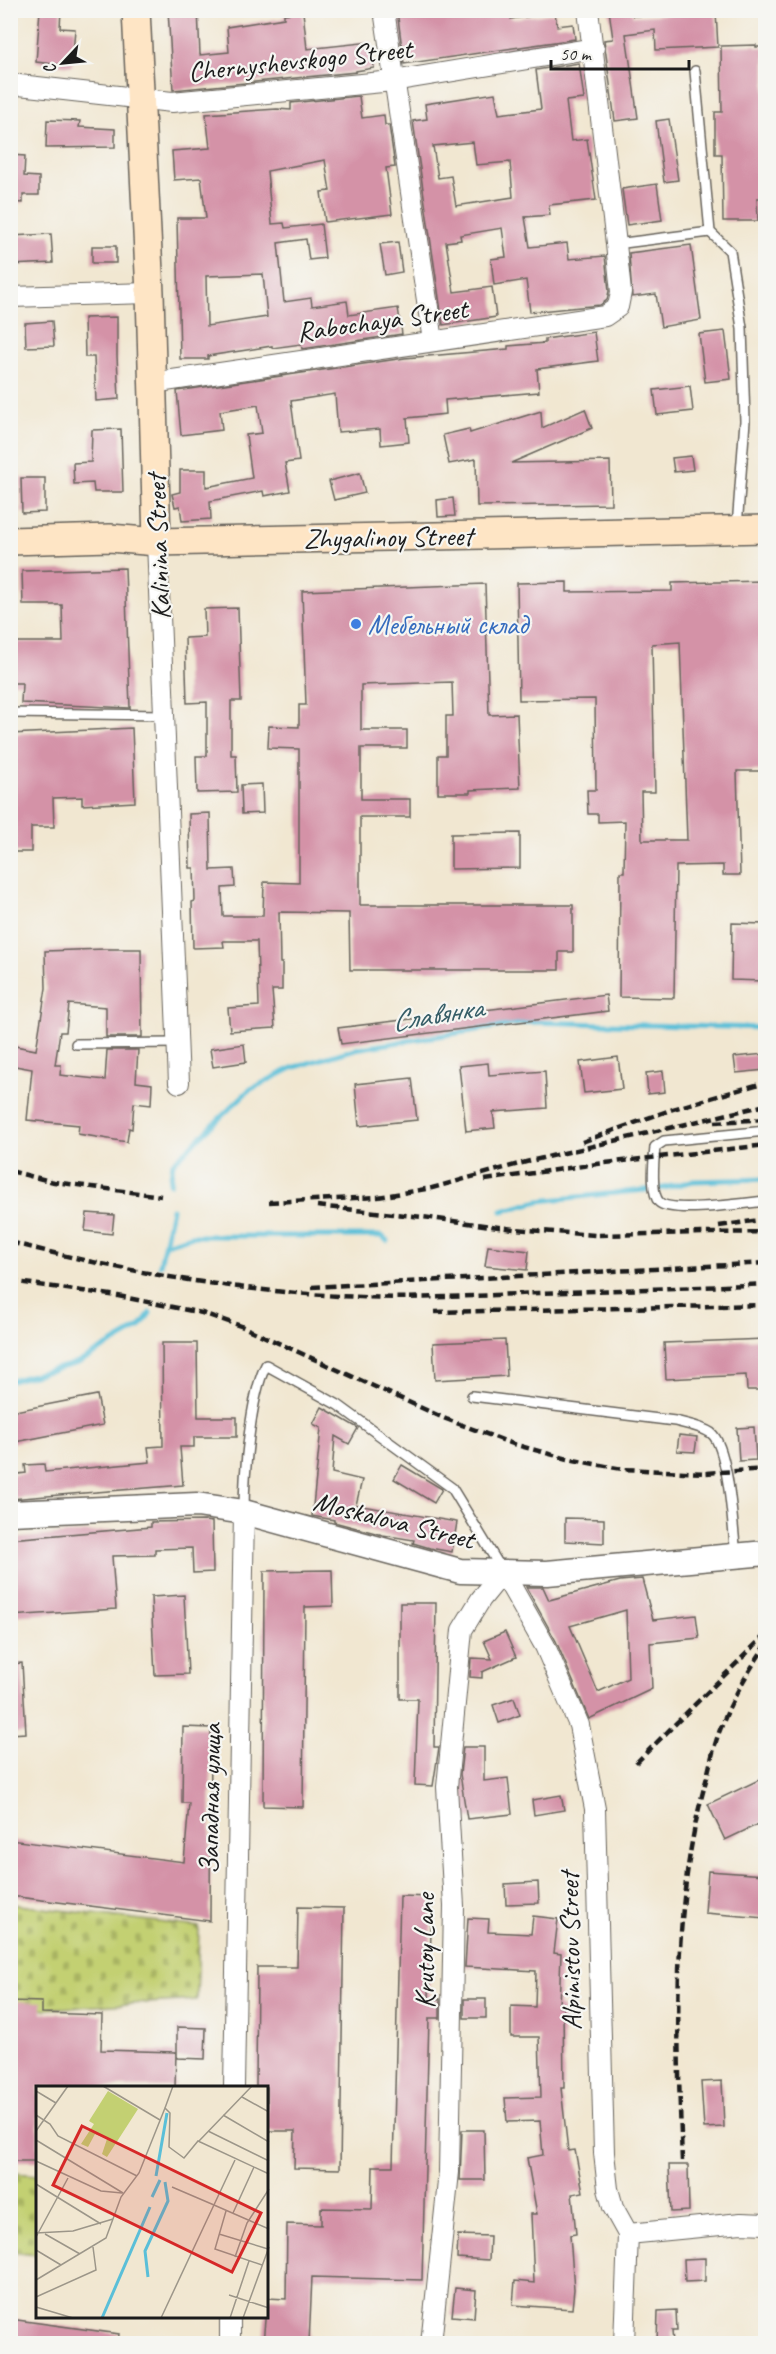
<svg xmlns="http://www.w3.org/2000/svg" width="776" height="2354" font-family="Caveat,sans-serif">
	<defs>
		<pattern id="cemetery-stones" width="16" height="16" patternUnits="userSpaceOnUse" patternTransform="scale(1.5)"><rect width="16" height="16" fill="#c3d072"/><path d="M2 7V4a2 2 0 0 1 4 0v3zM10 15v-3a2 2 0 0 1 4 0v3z" fill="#a7b262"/></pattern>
	</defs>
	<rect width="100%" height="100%" fill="#f6f6f2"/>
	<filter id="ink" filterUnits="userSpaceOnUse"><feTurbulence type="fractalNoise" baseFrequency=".0167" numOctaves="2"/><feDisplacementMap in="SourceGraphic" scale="12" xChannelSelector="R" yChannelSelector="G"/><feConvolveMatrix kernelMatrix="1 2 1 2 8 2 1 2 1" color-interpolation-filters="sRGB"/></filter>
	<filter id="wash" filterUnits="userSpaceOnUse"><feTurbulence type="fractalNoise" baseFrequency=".008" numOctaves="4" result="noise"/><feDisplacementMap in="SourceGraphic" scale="24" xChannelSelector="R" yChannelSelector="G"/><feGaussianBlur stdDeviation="1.35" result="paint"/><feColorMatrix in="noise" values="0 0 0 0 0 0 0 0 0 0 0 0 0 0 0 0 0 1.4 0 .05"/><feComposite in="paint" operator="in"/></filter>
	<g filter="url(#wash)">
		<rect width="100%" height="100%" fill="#f1e7d1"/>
		<!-- cemetery -->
		<g fill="url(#cemetery-stones)" stroke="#707647" stroke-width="1.5">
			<path d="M11,1904L199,1927L197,2000L11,2011Z"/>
			<path d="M10,2035L14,2173L37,2175V2255L11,2252Z"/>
		</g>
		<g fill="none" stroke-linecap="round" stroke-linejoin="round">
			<!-- stream -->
			<g stroke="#5abfd8" stroke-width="5">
				<path d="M170,1184L173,1163L249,1090L292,1068L355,1049L528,1022L766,1028"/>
				<path d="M502,1211L539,1201L664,1188L693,1181L766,1179"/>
				<path d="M165,1244L192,1236H382L387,1241"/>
				<path d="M160,1265L172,1209"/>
				<path d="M10,1381L78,1363L140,1327L150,1313"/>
			</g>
		</g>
		<g id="blocks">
			<!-- building -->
			<g fill="#d492a7" fill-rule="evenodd">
				<path d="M40,10H61L60,28L75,29L72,66L36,62Z"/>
				<path d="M168,10H198L200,55L229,52L227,27L284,18V14L303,12L307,49L371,42L374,68L356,71V72L173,90Z"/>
				<path d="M397,10H510L511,19L555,13L557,26L573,24L575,39L404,64Z"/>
				<path d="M609,10H632L633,16L716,12L718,47L656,50L655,30L626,34L638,118L615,121L604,40L613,39Z"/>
				<path d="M756,45V47H765V198H757L758,221H723L722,154H715V112H722L721,46Z"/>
				<path d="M579,63L584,99L566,101L571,141L587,139L596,200L549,205L550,215L525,217L530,247L567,243L569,259L605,256L609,291L607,300L600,305L530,312L526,280L494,285L491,259L506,257L502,228L460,235L461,240L446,242L454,292L492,287L496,317L443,325L413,121L427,119L425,104L495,93L499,114L541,109L536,70ZM473,142L476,165L510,162L513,197L456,206L451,176L438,178L433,146Z"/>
				<path d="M359,96L362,118L384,115L385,125H389L395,167L386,168L392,214L325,222L321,192L330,191L325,160L267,171L272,224L284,223L285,228L321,224L325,258L309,260L306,239L278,243L284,302L311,298L312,306L347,301L349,315L398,308L402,334L302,349L301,344L272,348V346L208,356V359H180L177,218H206L201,178L174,180L172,151L210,148L206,114L277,109L291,110V103ZM263,274L267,317L207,326L206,276Z"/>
				<path d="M669,119L678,180L664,182L656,121Z"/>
				<path d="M47,120L80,121L79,127L115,129V147L46,148Z"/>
				<path d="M10,155L25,156L24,176L39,177V195H23V203L10,202Z"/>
				<path d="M657,184L662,220L627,225L622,189Z"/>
				<path d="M51,234L53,263L10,265V236Z"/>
				<path d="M398,242L402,272L385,275L380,244Z"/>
				<path d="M691,245L701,320L661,327L656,294L632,297L629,253Z"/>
				<rect x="92" y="246" width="24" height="17"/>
				<path d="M117,317V356L119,399L96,401L94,357H85L84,318Z"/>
				<path d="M52,321L54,346L26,347L25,323Z"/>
				<path d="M725,331L731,379L705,382L699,334Z"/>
				<path d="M594,332L598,361L537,369L539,392L445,400L446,414L407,418L409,442L381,445L380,429L338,432L335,394L291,401L299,461L285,463L290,491L264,496L263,491L210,501L211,519L182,521L180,506L175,507L172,494L180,492V470H206V487L252,478L246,435L262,433L258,405L220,411L222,430L181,435L177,391L405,358L508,349V346L545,343V339Z"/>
				<path d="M690,386L693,411L657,415L654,390Z"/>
				<path d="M585,409L592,428L511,463L610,461L611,504L477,506L476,459L449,464L443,435L469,429L470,433L541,411L542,428Z"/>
				<path d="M121,429L123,492H94L93,483L74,484L73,463L91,462L92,430Z"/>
				<path d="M691,456L693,470L674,472L672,458Z"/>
				<path d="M360,473L365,493L334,500L329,481Z"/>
				<path d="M21,478H45V512L22,513Z"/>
				<path d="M453,498L455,516L438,517L437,500Z"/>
				<path d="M125,568L130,708L21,703L22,683H10V642H63L62,605H23L22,571Z"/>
				<path d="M765,581V771H737L740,875H723V865L676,866L674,998L619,997L620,872H624L625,821L598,822V814H588L587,790H596L595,699L519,700L517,583L567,582V592L672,591V583ZM680,642L687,840H642L641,792H655L652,644Z"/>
				<path d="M485,584L489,715L517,714L520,788L470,790V793H438V755H446V716H453L452,682L361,685V730H407V748H361V799H410V817H360V905H573V952H559V970H350L349,913L279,912L280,963H282V990H272L275,1028L230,1031L228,1008L259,1006L257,941H223L224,947L193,948L192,902L195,901L194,868H190L189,814L210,813L211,870L234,869L235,887L222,888L223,916H263L264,882L299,883V749L268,748L269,726L299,727V705H306L302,591Z"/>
				<path d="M238,608L241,701H231V755H236L237,792L197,793L196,756H207V702L187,703L185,638L205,637L204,609Z"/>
				<path d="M132,728L135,802L82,805V797L53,798L54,827H31V852H10V734Z"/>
				<path d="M262,784L263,813L242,814L241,785Z"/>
				<path d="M520,833V868L451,869V834Z"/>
				<path d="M732,923L765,924V981L731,980Z"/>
				<path d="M105,949H141L142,1037H106V1007L69,1004L66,1032H60L55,1065H61L60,1075L105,1080L107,1050H138L136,1082L152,1084L151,1105L134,1103L132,1129L129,1128L127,1142L78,1134L79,1125L27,1120L32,1069L10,1065V1045L36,1050L46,988L45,951Z"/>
				<path d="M606,995L608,1011L341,1044L338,1028Z"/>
				<path d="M244,1044L246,1062L213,1067L210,1049Z"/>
				<path d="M765,1054V1070L736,1073L734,1057Z"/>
				<path d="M618,1057L622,1089L584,1093L580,1062Z"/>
				<path d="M488,1063L489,1075L545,1071L547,1108L493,1112L495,1128L466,1131L459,1066Z"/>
				<path d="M663,1071L665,1092L648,1094L646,1073Z"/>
				<path d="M412,1078L417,1120L359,1126L355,1084Z"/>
				<path d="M87,1213L114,1215L112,1234L85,1231Z"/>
				<path d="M488,1246L529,1251L527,1270L485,1266Z"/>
				<path d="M765,1339V1390H747L746,1375L666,1379L664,1343Z"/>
				<path d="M505,1340L507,1376L435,1380L433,1343Z"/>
				<path d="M162,1343H197L198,1417H237V1437H194V1447H180L183,1485L10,1499V1475L26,1473L25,1465L44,1464L45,1472L150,1462L148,1447L163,1446Z"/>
				<path d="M97,1395L103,1425L10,1443V1412Z"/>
				<path d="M322,1407L358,1428L349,1444L335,1436L332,1473L362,1480L356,1505L457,1522L452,1552L430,1548L413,1543L414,1540L383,1535L334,1522V1520L312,1516L321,1428L313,1424Z"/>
				<path d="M754,1427L756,1460L739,1461L737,1428Z"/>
				<path d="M679,1435L697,1437L695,1452L677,1451Z"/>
				<path d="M402,1465L442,1489L434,1503L394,1479Z"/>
				<path d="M565,1518L604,1519V1543L565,1541Z"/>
				<path d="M205,1521L212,1522L213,1572L193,1573L192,1548L155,1549V1555L112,1556L116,1609L10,1616V1539L151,1527V1522Z"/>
				<path d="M332,1570L333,1606L305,1607L303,1807L263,1806L264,1571Z"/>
				<path d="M642,1579L653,1620L696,1615L699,1638L650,1643L652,1689L589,1719L556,1641L526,1587H543L549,1600L620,1581ZM626,1610L628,1678L598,1692L570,1626Z"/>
				<path d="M184,1595L188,1674L155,1675L151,1597Z"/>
				<path d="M400,1603H436L434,1747H439L433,1786L415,1785L418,1699H400Z"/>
				<path d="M505,1632L516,1657L482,1672V1678L470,1677L471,1658L492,1659L484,1641Z"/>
				<path d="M22,1663L26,1733L10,1734V1664Z"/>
				<path d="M514,1698L520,1715L499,1723L493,1705Z"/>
				<path d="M183,1727L211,1728L210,1921L10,1896V1840L184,1862L189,1803H182Z"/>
				<path d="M463,1747H484V1781L508,1778L512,1814L467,1819L460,1774Z"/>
				<path d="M765,1777V1821L725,1840L708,1804Z"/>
				<path d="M561,1795L564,1810L534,1815L532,1800Z"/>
				<path d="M708,1871L765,1875V1918L705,1913Z"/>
				<path d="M538,1882L539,1903L506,1904L505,1884Z"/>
				<path d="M400,1896L432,1897L429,1998L440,1999V2018H429L422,2280L312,2277L309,2343H263L267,2298L286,2299L287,2224L321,2225V2208L372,2209L373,2166H393Z"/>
				<path d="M298,1907L344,1908L340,2169L294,2168L295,2131H267V2087H256L257,1967H297Z"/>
				<path d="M533,1916L558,1919L554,1953L561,1954L559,2007H563L564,2088H561L568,2151L575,2150L583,2192L572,2194L576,2234L570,2235L574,2289L572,2309L513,2305L515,2281L534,2283L531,2214H537L527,2158L543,2155L540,2121L507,2122L505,2098L541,2097L539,2037H511V2006L535,2007L536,1971L465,1967L468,1918L489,1919L488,1932L531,1934Z"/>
				<rect x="464" y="1999" width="22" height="19"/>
				<path d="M10,2001L42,2002V2013L102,2015L101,2050L176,2052L175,2087H38V2161H10Z"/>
				<path d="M177,2027L206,2028L205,2059L177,2058Z"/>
				<path d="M722,2081L724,2127L704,2128L701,2082Z"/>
				<path d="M462,2130H484L485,2180H460Z"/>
				<path d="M669,2165H688L689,2211L671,2212Z"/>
				<path d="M458,2235L490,2236L489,2260L457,2258Z"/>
				<path d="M705,2258V2281L685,2282L684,2259Z"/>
				<path d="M455,2288L476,2290L474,2318L452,2316Z"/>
				<path d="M676,2310L677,2331H672L673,2343H657L658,2311Z"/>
				<path d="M10,2319L119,2334L118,2343H10Z"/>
			</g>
		</g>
	</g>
	<g filter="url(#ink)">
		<use href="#blocks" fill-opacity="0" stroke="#67635b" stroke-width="1.5"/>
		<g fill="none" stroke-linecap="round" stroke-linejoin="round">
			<!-- service casing -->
			<g stroke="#67635b" stroke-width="12">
				<g id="service">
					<path d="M695,71L710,232L730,251L742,328L745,421L737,527"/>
					<path d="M616,244L710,232"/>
					<path d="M10,713L164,715"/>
					<path d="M76,1044L177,1043"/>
					<path d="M766,1131L664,1141L655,1147C654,1160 650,1192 659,1202C671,1214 746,1203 766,1201"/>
					<path d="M472,1396L675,1421C686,1424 701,1426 711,1433C729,1447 733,1531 736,1556"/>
					<path d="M766,1465V1471"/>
					<path d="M244,1512C244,1475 250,1396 266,1365L338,1405L452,1488L502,1570"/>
				</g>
			</g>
			<!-- minor casing -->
			<g stroke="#67635b" stroke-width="22">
				<g id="minor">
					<path d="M384,10L433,341"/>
					<path d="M10,84L172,102L393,81L594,48"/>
					<path d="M10,297L150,293"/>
					<path d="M152,383L605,316L618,307L621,292L616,244L588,10"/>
					<path d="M157,542L179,1083"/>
					<path d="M234,2087L244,1512"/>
					<path d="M628,2234L741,2223L766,2224"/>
					<path d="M230,2344V2316"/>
					<path d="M431,2344L449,2172L454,1906L447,1787L462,1630L481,1599L503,1572L545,1646L579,1725L595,1809L604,2153L608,2189L613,2207L628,2234L624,2344"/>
				</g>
			</g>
			<!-- tertiary casing -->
			<g stroke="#67635b" stroke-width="27">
				<path id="tertiary" d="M10,1513L197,1505L244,1512L460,1571L547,1573L766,1553"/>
			</g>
			<!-- secondary casing -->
			<g stroke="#67635b" stroke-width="30">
				<g id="secondary">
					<path d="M136,10L150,293L157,542"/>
					<path d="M10,541L110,538L157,542L766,529"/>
				</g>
			</g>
			<!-- service -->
			<use href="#service" stroke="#fff" stroke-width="9"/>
			<!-- minor -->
			<use href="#minor" stroke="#fff" stroke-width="20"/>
			<!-- tertiary -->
			<use href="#tertiary" stroke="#fff" stroke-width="24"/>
			<!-- secondary -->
			<use href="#secondary" stroke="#fee5c5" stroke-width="27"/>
			<!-- rail -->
			<g stroke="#1c1c1c" stroke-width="4.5" stroke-dasharray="9 4.5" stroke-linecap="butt">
				<path d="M715,1122L766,1119"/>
				<path d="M582,1142L673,1109L766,1082"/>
				<path d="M10,1171L54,1182L161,1196"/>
				<path d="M485,1180L597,1164L766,1145"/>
				<path d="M269,1202L378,1197L432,1188L526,1162L766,1105"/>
				<path d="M317,1206L423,1217L514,1229L595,1235L766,1232"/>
				<path d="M719,1226L766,1219"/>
				<path d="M10,1242C120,1271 227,1290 340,1296C406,1300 473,1296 539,1293C615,1290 690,1288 766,1284"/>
				<path d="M10,1281L118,1296L202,1313L241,1326L446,1419L513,1444L568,1459L622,1469L706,1473L766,1469"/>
				<path d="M312,1287L766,1263"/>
				<path d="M435,1312L766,1305"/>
				<path d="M636,1763L766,1634"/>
				<path d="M682,2161C677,2032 671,1903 707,1777C711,1760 715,1741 722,1725C733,1697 749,1670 766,1645"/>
			</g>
		</g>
	</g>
	<!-- markers -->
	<circle fill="#3f7fe0" stroke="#f6f6f2" stroke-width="2" cx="356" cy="624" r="6"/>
	<g text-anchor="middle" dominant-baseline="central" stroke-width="4.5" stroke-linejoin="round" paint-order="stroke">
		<!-- street labels -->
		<g font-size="28" fill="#1c1c1c" stroke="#f6f6f2">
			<text transform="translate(300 60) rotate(-6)">Chernyshevskogo Street</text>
			<text transform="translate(382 320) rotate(-8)">Rabochaya Street</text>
			<text transform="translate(388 537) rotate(-1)">Zhygalinoy Street</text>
			<text transform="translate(158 547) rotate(-92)">Kalinina Street</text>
			<text transform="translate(394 1520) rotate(14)">Moskalova Street</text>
			<text transform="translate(210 1799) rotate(-89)">Западная улица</text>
			<text transform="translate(424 1951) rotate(-90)">Krutoy Lane</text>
			<text transform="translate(570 1951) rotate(-91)">Alpinistov Street</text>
		</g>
		<!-- shop labels -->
		<g font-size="28" fill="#366cbe" stroke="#f6f6f2" text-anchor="start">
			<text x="368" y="624">Мебельный склад</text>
		</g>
		<!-- water labels -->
		<g font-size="30" font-style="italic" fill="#355d67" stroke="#f6f6f2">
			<text transform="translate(437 1014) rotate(-9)">Славянка</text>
		</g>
	</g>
	<!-- overview -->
	<g transform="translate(36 2086)">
		<rect width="232" height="232" fill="#f1e7d1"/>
		<path d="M72,5L102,23L71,71L66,68L71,53L59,48L52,61L45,58L58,38L53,35Z" fill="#c3d072"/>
		<path fill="none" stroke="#5abfd8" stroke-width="3" d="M120,90L131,27M116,111L124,94M112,191L109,165L132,115L129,96M66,232L114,121"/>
		<path fill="none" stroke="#9c9689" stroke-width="1.5" d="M67,0L124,34M137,0L129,22L134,27L133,61L148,72L162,55L233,88M0,5L20,17M206,11L233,26M0,29L14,38L22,50L101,90M187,29L233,56M0,45L32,0M172,45L233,75M0,54L87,107M163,55L216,0M0,75L65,105L86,107M0,98L65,138M136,101L178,119M178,119L233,143M190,125L179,163L226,179M197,127L218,81M0,147L37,145L77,133M9,148L44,168M183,148L232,163M0,151L32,92M0,164L25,179M199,171L211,137L233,103M0,194L70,152L85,111L103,87L129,22M193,209L233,222M0,211L60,184L57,161M0,221L37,232M125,232L199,74M194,232L213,175M207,232L233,161"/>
		<path fill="#d62828" fill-opacity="0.15" stroke="#d62828" stroke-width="3" d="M46,40L225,127L196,186L17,99Z"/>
		<rect width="232" height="232" fill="none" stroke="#1c1c1c" stroke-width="3"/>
	</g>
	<!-- margin -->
	<rect width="776" height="2354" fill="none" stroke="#f6f6f2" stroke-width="36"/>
	<!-- north arrow -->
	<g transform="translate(63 63) rotate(244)" stroke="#f6f6f2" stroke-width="4.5" paint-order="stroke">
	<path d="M0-4.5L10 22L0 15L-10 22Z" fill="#1c1c1c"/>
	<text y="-9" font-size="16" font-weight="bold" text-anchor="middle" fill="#1c1c1c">С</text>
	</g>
	<!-- scale -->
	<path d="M551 60v9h138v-9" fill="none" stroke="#1c1c1c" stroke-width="3"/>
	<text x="560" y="60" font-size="18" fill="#1c1c1c" stroke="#f6f6f2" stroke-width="4.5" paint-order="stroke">50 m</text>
</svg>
